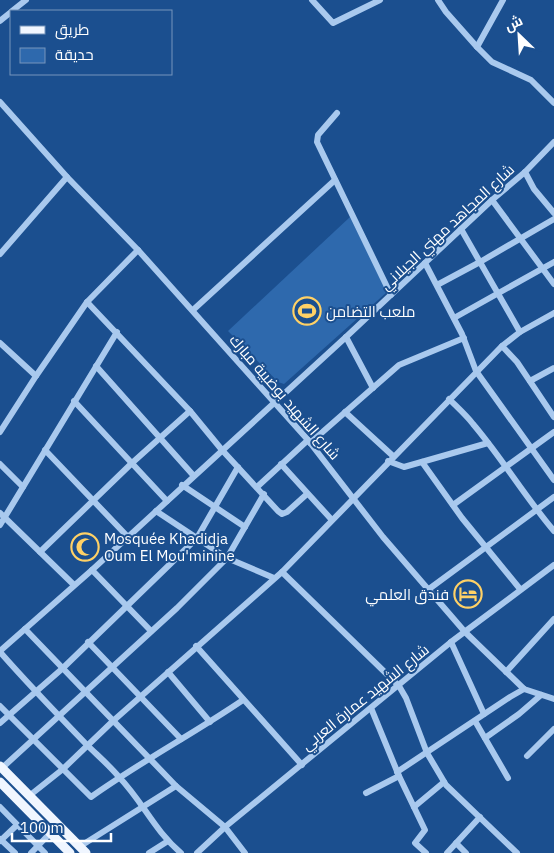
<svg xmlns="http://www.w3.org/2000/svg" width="554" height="853" font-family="'IBM Plex Sans',Cairo,sans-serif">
	<rect width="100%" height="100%" fill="#1b4f8f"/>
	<!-- green -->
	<path fill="#2e69ad" d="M350,217L387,292L284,384L278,382L228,331Z"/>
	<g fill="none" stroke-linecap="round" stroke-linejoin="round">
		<!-- minor -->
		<g stroke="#a9c9ee" stroke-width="6">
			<path d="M312,0L333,23L380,0"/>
			<path d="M438,0L446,12L477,47L492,62L531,80L554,103"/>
			<path d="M12,11L26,0"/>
			<path d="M0,21L11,12"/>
			<path d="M477,47L503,0"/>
			<path d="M0,102L67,177L138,250L308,440L383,537L465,632L524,689L554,699"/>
			<path d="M337,113L318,135L317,142L391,295"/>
			<path d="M525,172L534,189L554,213"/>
			<path d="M492,200L554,284"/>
			<path d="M461,229L520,332"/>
			<path d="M0,254L67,177"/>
			<path d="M425,263L462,334L476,371L554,480"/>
			<path d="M437,285L480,262L554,219"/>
			<path d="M87,302L190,411L222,450L278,511L282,514L287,512L307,494"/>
			<path d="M193,310L335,180"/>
			<path d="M554,313L520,332L502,346L517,362L554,417"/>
			<path d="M454,318L554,262"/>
			<path d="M346,337L373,388"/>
			<path d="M0,343L36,376"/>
			<path d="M96,366L193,475"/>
			<path d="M530,381L554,368"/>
			<path d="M449,399C457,407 466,415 473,424C502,458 525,497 554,531"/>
			<path d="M74,401L167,501"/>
			<path d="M345,412L393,456"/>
			<path d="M0,432L36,376L87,302L138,250"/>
			<path d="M310,443L399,365L464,338"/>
			<path d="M45,450L127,536"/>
			<path d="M388,461L404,467L488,443"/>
			<path d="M422,462L462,518L520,589"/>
			<path d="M0,464L23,487"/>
			<path d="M281,464L331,519"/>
			<path d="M182,485L245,527"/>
			<path d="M257,487L308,440"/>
			<path d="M453,505L554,432"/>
			<path d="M156,511L227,558L274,578"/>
			<path d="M0,513L74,585"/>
			<path d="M0,525L117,332"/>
			<path d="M40,552L132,463L190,411"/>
			<path d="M92,570L151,631"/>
			<path d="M282,572L399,686L406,698L427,753L446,785L517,853"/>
			<path d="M429,589L554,497"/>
			<path d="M25,629L176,786L225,827L245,853"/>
			<path d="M88,642L181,739"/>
			<path d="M451,642L484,714"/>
			<path d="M196,646L302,765"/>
			<path d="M0,651L92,570L346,337L492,200L525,172L554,142"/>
			<path d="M0,652C28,684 57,714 86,744C97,755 109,765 119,777C143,802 154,830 181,853"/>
			<path d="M168,672L210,722"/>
			<path d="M506,672L554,619"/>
			<path d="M0,706L91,797C140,762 193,734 243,700"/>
			<path d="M371,708L399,776L425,830L415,843L426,853"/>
			<path d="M475,721L508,778"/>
			<path d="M0,723L63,668L197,538L238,467"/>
			<path d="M485,738L519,714L541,695"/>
			<path d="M527,756L554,729"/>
			<path d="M2,768L177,608L227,558L264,494"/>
			<path d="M397,772L510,697L524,689"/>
			<path d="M366,793L399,776"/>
			<path d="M29,796L63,769L113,721L282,572L502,346"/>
			<path d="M0,807L45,853"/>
			<path d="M414,807L444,782"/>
			<path d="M0,839L15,853"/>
			<path d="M0,841L17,825"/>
			<path d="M456,843L466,853"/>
			<path d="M79,847L176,786"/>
			<path d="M31,853L58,825"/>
			<path d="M149,853L168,841"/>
			<path d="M197,853L225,827L451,642L554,565"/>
			<path d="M447,853L480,817"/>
		</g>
		<!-- major -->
		<g stroke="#f0f6ff" stroke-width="9">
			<path d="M0,766L86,853"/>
			<path d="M0,782L70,853"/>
		</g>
	</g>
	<!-- icons -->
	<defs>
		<g id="stadium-ring" transform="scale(1.4375)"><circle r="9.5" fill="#1b4f8f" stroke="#ffd166" stroke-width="1.5"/><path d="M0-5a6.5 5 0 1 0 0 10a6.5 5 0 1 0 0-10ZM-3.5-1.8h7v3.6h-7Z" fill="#ffd166"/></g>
		<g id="mosque-ring" transform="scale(1.4375)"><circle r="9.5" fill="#1b4f8f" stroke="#ffd166" stroke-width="1.5"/><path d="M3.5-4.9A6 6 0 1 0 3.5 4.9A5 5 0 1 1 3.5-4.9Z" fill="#ffd166"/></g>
		<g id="hotel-ring" transform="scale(1.4375)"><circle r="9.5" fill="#1b4f8f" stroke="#ffd166" stroke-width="1.5"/><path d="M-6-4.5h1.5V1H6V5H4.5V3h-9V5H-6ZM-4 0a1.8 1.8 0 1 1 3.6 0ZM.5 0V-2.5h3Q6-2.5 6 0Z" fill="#ffd166"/></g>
	</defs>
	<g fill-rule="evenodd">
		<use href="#stadium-ring" x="307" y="311"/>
		<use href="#mosque-ring" x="85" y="547"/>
		<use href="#hotel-ring" x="468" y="594"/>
	</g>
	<g text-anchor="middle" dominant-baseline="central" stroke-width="4" stroke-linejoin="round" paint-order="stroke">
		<!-- street labels -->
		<g font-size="15" fill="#fff" stroke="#1b4f8f">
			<text transform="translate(447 227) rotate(-43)">شارع المجاهد مهني الجيلاني</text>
			<text transform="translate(285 397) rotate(49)">شارع الشهيد بوضبية مبارك</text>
			<text transform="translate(365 697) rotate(-39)">شارع الشهيد عمارة العربي</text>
		</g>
		<!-- poi labels -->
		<g font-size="15" fill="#fff" stroke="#1b4f8f" text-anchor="start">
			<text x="326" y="311">ملعب التضامن</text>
			<text x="104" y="538">Mosquée Khadidja<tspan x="104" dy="17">Oum El Mou'minine</tspan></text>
			<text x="449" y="594" text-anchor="end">فندق العلمي</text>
		</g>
	</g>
	<!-- legend -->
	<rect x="10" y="10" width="162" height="65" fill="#1b4f8f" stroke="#7695bc"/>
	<rect x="20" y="26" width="25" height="8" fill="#f0f6ff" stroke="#7695bc"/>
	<text x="55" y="35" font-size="15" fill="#ffffff">طريق</text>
	<rect x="20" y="48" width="25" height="15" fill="#2e69ad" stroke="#7695bc"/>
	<text x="55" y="60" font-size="15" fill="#ffffff">حديقة</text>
	<!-- north arrow -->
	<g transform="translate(519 35) rotate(335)" stroke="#1b4f8f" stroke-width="4" paint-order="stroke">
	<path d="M0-4L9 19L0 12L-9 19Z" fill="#ffffff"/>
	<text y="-8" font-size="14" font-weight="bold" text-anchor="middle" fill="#ffffff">ش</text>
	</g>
	<!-- scale -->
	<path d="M12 833v8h99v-8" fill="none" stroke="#ffffff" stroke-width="2.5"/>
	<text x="20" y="833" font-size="15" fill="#ffffff" stroke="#1b4f8f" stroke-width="4" paint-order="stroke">100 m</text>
</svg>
